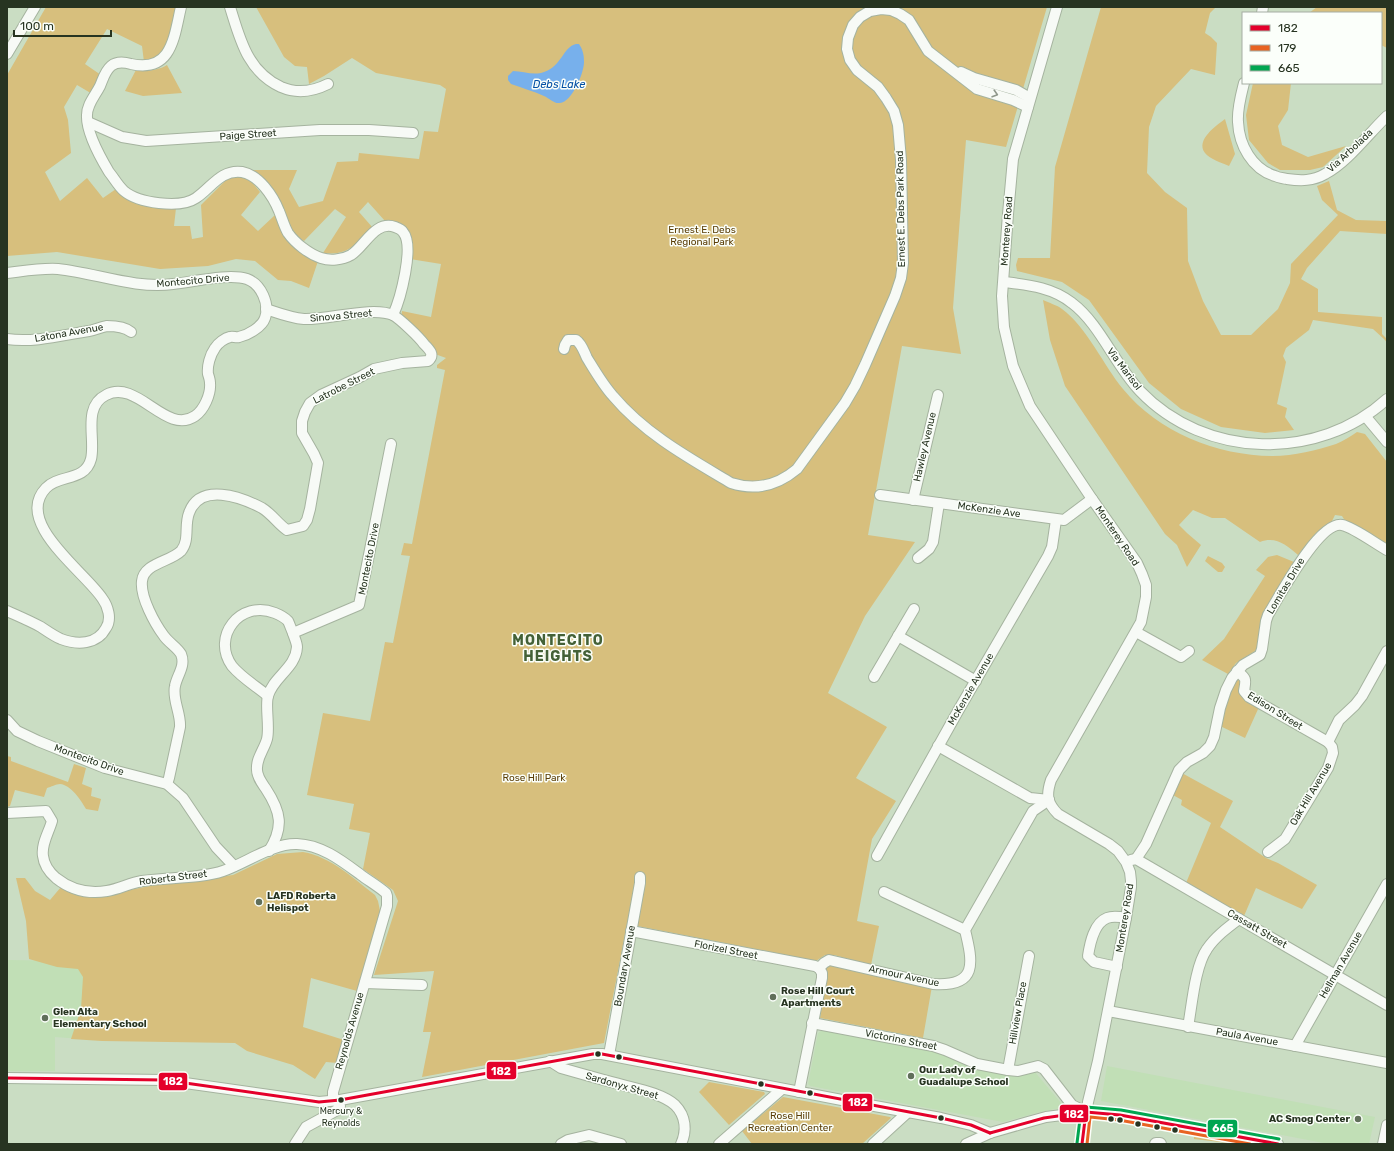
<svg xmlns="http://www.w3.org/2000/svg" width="1394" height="1151" font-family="Rubik,sans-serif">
	<rect width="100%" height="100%" fill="#caddc3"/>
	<!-- built -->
	<g fill="#c1dfb6">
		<path d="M91,945L82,1039L55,1037V1071H7V960L75,961Z"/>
		<path d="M824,1029L941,1052L973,1068L992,1072L1015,1076L1034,1071L1061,1103L1063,1102L1066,1107L1040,1112L1003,1122L810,1086L808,1084L818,1033Z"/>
		<path d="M1107,1066L1375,1117L1369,1144H1329L1101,1101Z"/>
	</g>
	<!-- green -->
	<g fill="#d7bf7d">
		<path d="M46,7H178L166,53L144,62L142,46L107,29L85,64L101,75L94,95L77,85L64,107L68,120L71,153L45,172L60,201L87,178L103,198L116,189L133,202L147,205L176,208L174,226H190L192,239L203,237L201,205L226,180L237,175L252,182L260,192L241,215L258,231L275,215L281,230L319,258L309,288L291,281L278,280L255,261L236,259L208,266L160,269L57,252L7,256V75Z"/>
		<path d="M256,7H1047L1006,147L966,140L953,308L961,354L902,346L868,535L915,542L865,616L828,693L887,727L856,778L896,801L872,839L857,921L879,926L871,965L834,955H825L816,961L812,960L627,924L604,1043L422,1077L431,1032H423L434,971L374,975L398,901L393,890L363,869L370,833L349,829L354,804L307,795L323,713L370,721L385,642L393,643L410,556L401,555L404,543L412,544L445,370L437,368V365L446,358L435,354L401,319L402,311L431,317L441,264L410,259L405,227L391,221H385L368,202L359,212L373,228C355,244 349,256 323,253L346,217L335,209L304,241L292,232L248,170H297L289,189L299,207L323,201L337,162L358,161L359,153L419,159L424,131L438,132L446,89L440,85L376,73L352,58L324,76L309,84L307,67L295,66L284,57Z"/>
		<path d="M1101,7H1216L1210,13L1205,33L1211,37L1217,43L1215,75L1191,69L1156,106L1149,127L1147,173L1165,192L1187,208L1188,261L1203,301L1221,335H1251L1278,309L1290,283L1291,264L1338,215L1322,200L1317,186L1329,181L1337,210L1356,220L1387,221V234L1340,231L1307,268L1301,279L1318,289V312L1382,317V334L1387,339V343L1385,340L1373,329L1313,320L1309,330L1286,348L1283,356L1286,362L1277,404L1287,408L1285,417L1294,430L1265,433L1221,427L1181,409L1149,383L1089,300L1062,282L1017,271L1016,265L1018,258H1050L1055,167Z"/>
		<path d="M1317,7H1387V48L1381,45V13H1309Z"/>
		<path d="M167,65L182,93L143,96L125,91L136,70C147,71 157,71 167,65Z"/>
		<path d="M1253,83H1291L1288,110L1278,126L1282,145L1308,157L1346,146L1323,167L1310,170H1280L1268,163L1249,140L1246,115Z"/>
		<path d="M1225,119L1235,154L1229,166C1222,163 1210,159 1205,153C1195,140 1217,125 1225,119Z"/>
		<path d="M1043,300C1049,303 1057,305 1062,309C1086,326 1104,366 1123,389C1158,432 1218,456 1273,456C1294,456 1317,450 1336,444C1343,441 1351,436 1357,432L1365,434L1387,462V547L1347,524L1342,516L1335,515L1332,521L1316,533L1298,555C1286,545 1276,536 1260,542L1225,518H1212L1193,510L1179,525L1187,533L1201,545L1187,567L1177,545L1165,534L1065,386L1050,340Z"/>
		<path d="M1277,555L1294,562L1265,611L1258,646L1255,651L1236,663L1228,674L1202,660L1224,639L1265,576L1256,570L1268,557Z"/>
		<path d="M1208,556L1222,563L1225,567L1222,572H1218L1205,561Z"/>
		<path d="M1238,676L1241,682C1235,697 1247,701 1259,707L1245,738L1218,725L1221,710Z"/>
		<path d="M7,756L11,757V761L68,782L74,764L86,768L82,784L92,788L91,796L101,799L98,811L86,809C81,800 71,785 60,784C56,784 51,787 47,788L44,797L15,790L10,806L7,807Z"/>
		<path d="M1180,772L1233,801L1220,827L1266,858L1278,863L1317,885L1302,909L1256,888L1244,916L1186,883L1211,823L1181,805L1182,800L1171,794Z"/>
		<path d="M303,852C331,857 353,878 375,895L378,901L380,911L357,991L311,978L303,1027L344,1040L338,1063L326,1062L315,1079L293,1065L247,1051L235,1043L102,1041L71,1039L81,1009L83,977L78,969L57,967L29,959L26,921L16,878H25L35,891L50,900L61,887L86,896L93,897L150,886L233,875L277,854Z"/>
		<path d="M827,963L932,986L923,1038L820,1018L827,975L824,967Z"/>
		<path d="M709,1082L764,1092L765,1094L729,1125L699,1092Z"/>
		<path d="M783,1097L890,1117L891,1118L862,1144H752L742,1131Z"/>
		<path d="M1194,1134L1239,1141L1238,1144H1237L1194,1139Z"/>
	</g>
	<!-- water -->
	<path fill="#77b0ec" d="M576,44H579C583,50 584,55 584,62C584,73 572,102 560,103C554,104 549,98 544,96C533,91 522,88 511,84L508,80V76L513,71C523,71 534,76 544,72C562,66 563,47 576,44Z"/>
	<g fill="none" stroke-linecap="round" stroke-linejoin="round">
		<!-- minor casing -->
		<g stroke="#a5b39f" stroke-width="12">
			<g id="minor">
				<path d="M181,7C174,37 172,73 131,64C124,62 117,61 111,66C105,71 103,79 100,86C95,96 87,104 87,115C86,132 100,157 109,172C114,178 118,186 124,191C138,203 180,209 196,198C211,188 221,169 242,172C259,175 273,196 279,211C282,218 284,226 288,233C295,243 309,254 321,258C330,261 342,260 351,255C365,246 375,220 395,227C398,228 401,229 403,232C415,246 400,300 393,315"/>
				<path d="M230,7C240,39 247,71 281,87C297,94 312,92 328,84"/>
				<path d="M1057,7L1013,159L1008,214L1002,296L1004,327L1013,366L1030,406L1092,499L1137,563L1142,574L1146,585V597L1141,622L1051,780C1046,795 1047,803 1058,814L1109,844L1118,851L1126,862L1130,872L1131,881V887L1126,918L1098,1061L1088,1102L1082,1144"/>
				<path d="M1262,13L1263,7"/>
				<path d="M7,54L35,7"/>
				<path d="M961,72L974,78L1016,90L1030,98"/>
				<path d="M1244,83C1241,95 1237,109 1238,122C1239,145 1252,169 1275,176C1279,178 1283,178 1287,179C1301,181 1313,181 1325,174C1347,163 1369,133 1387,116"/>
				<path d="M88,122L122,137L146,141L320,130H369L413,133"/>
				<path d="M7,273C24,271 41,268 58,269C96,273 134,289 173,284C193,282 229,273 247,279C261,284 270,304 265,318C262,327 248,335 239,337C236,338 233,336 230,337C225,338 218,343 215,348C210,355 207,366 208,374C209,377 210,380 210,383C211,394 204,410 195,416C166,436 137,378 106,395C82,407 96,439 91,459C85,482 59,474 46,488C13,522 85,572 102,598C108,606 112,619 106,628C97,645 77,645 61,639C54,636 47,631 41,627C30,621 18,616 7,611"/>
				<path d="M1004,282C1028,285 1052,287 1072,303C1100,324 1115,365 1140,391C1205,459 1318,462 1387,399"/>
				<path d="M7,339C34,343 63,335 89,331C95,330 101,327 107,326C115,326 125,327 131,332"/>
				<path d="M564,349L565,345L568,340H576C582,344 584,352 587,358C595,371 603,385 613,396C645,434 689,458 731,483C756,491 778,485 797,469L845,403L855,386L865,365L895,296L901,278L903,263L901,160L898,125L894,111L886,98L878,87L857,70L850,60L847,49L848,38L853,25L860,17L870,11L881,9L891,10L900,14L909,20L928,51L977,89L1013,100L1028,107"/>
				<path d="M1366,417L1387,442"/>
				<path d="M880,495L1064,520L1092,499"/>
				<path d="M913,500L938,395"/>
				<path d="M918,558L929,549L933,542L939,503"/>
				<path d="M1136,632L1181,657L1189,651"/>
				<path d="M898,636L976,681"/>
				<path d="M1237,671C1247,679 1246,679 1244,691L1249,697L1328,742"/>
				<path d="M874,677L914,609"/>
				<path d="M268,696C256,686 242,678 232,666C211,637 240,599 275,613C280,615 284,617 288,621C290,625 291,629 293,633"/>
				<path d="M7,720L17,731L38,741L105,768L167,784L183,798L216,847L234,866"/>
				<path d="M938,746L1030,798L1049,800"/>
				<path d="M167,784L169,778L180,727C181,713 172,700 175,686C177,675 186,666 181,654C177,647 169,643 164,636C155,624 140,597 142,581C144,563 170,562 181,551C190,540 184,526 189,513C200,482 241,497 262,508C272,514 278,524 287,530L303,526L307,520L310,509L318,463L314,454L302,433V421L305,412L310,403L321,395L360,377L374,369L402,363L428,361C435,355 430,350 424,344C419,337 400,319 393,315C372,306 328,320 304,319C291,318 278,313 266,309"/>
				<path d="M7,813L46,811L52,821C49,832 41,844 43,856C44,865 49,872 56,878C71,890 89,894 107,891C119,889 130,883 142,881C168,877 199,879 223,871C246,863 273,843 297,844C322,845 342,861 361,875C369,881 378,886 386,893L387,896V906L333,1092V1096L340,1106L339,1109L306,1127L295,1144"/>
				<path d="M269,851C284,827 281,812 266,789C262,783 257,777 257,770C256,758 264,750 267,739C270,727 265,706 268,696C273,677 296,668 297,647C297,643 294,637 293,633L359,605L391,444"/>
				<path d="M1268,852L1285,839L1328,768L1333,753L1332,747L1328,742L1339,720L1355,705L1362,696L1387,651"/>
				<path d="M877,856L958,711L1048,556L1052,547L1056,520"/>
				<path d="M1136,859L1146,844L1179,770L1187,762L1203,753L1210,746L1214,737L1220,708L1226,690L1232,678L1243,665L1260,655L1262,649L1266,621L1268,615C1279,597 1319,521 1342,525C1353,527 1376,544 1387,550"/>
				<path d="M1131,860L1136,859L1387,1005"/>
				<path d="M884,892L965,930"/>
				<path d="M631,931L815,966L819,968"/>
				<path d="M1117,967L1094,962L1088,956C1090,943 1094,923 1107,918C1112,916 1121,917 1126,918"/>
				<path d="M819,968L824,963L829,960L933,984C978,987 973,963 965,930L1033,811L1049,800"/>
				<path d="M365,983L422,985"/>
				<path d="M1108,1011L1387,1063"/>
				<path d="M812,1023L933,1046L945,1050L977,1064L1008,1070L1018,1071L1038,1066L1044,1069L1072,1105L1086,1112"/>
				<path d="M1188,1027C1192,1005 1195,966 1207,949C1215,937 1227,928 1239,919"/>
				<path d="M1295,1046L1387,884"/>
				<path d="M609,1055L640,883V877"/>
				<path d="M550,1061L561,1068C582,1074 603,1080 623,1085C638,1089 663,1094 675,1105C686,1116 687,1131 681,1144"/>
				<path d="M1008,1070L1029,956"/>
				<path d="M7,1078L164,1080L319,1102L340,1100L593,1054H602L847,1101L941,1118L971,1125L990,1133"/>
				<path d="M799,1092L822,978V973L819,968"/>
				<path d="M561,1144L568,1140L589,1135L621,1144"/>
				<path d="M719,1144L782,1089"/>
				<path d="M873,1144L908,1112"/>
				<path d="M966,1144L990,1133L1028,1122L1046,1117L1086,1112L1120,1115L1278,1144"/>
				<path d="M1383,1144L1387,1125"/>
			</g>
		</g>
		<!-- major casing -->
		<g stroke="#a5b39f" stroke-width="14">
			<path id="major" d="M1156,1144H1160"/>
		</g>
		<!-- minor -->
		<use href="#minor" stroke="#f7faf6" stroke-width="10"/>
		<!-- major -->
		<use href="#major" stroke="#f7faf6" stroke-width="12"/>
		<!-- bus-1 casing -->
		<g stroke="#fbfffa" stroke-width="6">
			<g id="bus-1">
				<path d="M7,1078L164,1080L319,1102L340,1100L593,1054H602L941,1118L971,1125L990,1133"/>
				<path d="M990,1133L1044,1118L1086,1112L1120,1115L1278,1144"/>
				<path d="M1082,1144L1086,1112"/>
			</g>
		</g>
		<!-- bus-2 casing -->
		<g stroke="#fbfffa" stroke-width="6">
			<path id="bus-2" d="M1087,1144L1090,1117L1119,1120L1250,1144"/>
		</g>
		<!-- bus-3 casing -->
		<g stroke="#fbfffa" stroke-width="6">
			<path id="bus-3" d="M1077,1143L1081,1111L1083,1108L1086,1107L1121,1110L1279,1139"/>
		</g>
		<!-- bus-1 -->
		<use href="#bus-1" stroke="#e4002b" stroke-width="3"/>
		<!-- bus-2 -->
		<use href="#bus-2" stroke="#e86322" stroke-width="3"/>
		<!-- bus-3 -->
		<use href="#bus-3" stroke="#00a651" stroke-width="3"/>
	</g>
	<!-- one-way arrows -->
	<defs><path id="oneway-chevron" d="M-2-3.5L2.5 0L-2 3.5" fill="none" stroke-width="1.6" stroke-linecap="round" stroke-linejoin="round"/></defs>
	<use stroke="#8f978c" href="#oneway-chevron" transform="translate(995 94) rotate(17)"/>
	<!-- markers -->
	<g fill="#606f5a" stroke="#fbfffa" stroke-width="1.5">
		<circle cx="259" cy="902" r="4"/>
		<circle cx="773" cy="997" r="4"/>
		<circle cx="45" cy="1018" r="4"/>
		<circle cx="911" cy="1076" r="4"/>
		<circle cx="1358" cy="1119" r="4"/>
	</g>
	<g fill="#273421" stroke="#fbfffa" stroke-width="1.5">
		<circle cx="598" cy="1054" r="3.5"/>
		<circle cx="619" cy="1057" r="3.5"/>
		<circle cx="761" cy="1084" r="3.5"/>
		<circle cx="810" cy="1093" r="3.5"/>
		<circle cx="341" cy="1100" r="3.5"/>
		<circle cx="941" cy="1118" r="3.5"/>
		<circle cx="1111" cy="1119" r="3.5"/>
		<circle cx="1120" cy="1120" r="3.5"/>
		<circle cx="1138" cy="1124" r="3.5"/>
		<circle cx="1157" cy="1127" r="3.5"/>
		<circle cx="1175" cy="1130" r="3.5"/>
	</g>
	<g text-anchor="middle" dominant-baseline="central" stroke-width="3" stroke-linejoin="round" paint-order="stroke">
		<!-- bus labels -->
		<g font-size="9" fill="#273421" stroke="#fbfffa">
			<text x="341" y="1111">Mercury &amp;<tspan x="341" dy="12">Reynolds</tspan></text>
		</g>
		<!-- street labels -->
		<g font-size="10" fill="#273421" stroke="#fbfffa">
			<text transform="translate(248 135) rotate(-4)">Paige Street</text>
			<text transform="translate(1350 151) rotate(-43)">Via Arbolada</text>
			<text transform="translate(901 209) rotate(-91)">Ernest E. Debs Park Road</text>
			<text transform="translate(1007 231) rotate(-86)">Monterey Road</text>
			<text transform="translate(193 281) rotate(-5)">Montecito Drive</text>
			<text transform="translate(341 316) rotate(-5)">Sinova Street</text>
			<text transform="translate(69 333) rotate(-10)">Latona Avenue</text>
			<text transform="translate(1124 369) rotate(53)">Via Marisol</text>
			<text transform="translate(344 386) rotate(-27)">Latrobe Street</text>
			<text transform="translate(925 447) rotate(-77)">Hawley Avenue</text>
			<text transform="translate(989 510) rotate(8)">McKenzie Ave</text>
			<text transform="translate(1117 536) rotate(56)">Monterey Road</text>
			<text transform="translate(369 559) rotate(-79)">Montecito Drive</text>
			<text transform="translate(1286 586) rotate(-59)">Lomitas Drive</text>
			<text transform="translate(971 689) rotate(-60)">McKenzie Avenue</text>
			<text transform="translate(1275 711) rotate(32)">Edison Street</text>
			<text transform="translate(89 760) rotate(20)">Montecito Drive</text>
			<text transform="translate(1311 794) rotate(-59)">Oak Hill Avenue</text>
			<text transform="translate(173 878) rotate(-7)">Roberta Street</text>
			<text transform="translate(1125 918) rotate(-81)">Monterey Road</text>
			<text transform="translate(1257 929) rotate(30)">Cassatt Street</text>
			<text transform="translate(726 950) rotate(11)">Florizel Street</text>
			<text transform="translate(1341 965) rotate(-60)">Hellman Avenue</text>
			<text transform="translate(625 966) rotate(-80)">Boundary Avenue</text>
			<text transform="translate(904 976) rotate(12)">Armour Avenue</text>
			<text transform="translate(1018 1013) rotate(-80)">Hillview Place</text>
			<text transform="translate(350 1031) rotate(-74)">Reynolds Avenue</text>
			<text transform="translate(1247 1037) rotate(10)">Paula Avenue</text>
			<text transform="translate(901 1040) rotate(11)">Victorine Street</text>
			<text transform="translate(622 1086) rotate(16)">Sardonyx Street</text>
		</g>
		<!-- park labels -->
		<g font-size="10" fill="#5a3d05" stroke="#fbfffa">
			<text x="702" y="230">Ernest E. Debs<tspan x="702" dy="12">Regional Park</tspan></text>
			<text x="534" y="778">Rose Hill Park</text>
			<text x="790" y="1116">Rose Hill<tspan x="790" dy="12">Recreation Center</tspan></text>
		</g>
		<!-- poi labels -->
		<g font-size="10" font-weight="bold" fill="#273421" stroke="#fbfffa" text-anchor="start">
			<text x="267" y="896">LAFD Roberta<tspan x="267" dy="12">Helispot</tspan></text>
			<text x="781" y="991">Rose Hill Court<tspan x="781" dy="12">Apartments</tspan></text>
			<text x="53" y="1012">Glen Alta<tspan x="53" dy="12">Elementary School</tspan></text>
			<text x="919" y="1070">Our Lady of<tspan x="919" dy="12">Guadalupe School</tspan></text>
			<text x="1350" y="1119" text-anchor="end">AC Smog Center</text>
		</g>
		<!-- water labels -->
		<g font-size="11" font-style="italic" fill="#004ea4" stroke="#fbfffa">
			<text x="559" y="84">Debs Lake</text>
		</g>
		<!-- district labels -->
		<g font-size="14" font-weight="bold" letter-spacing="1" fill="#446137" stroke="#fbfffa">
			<text x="558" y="640">MONTECITO<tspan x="558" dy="16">HEIGHTS</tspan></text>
		</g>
	</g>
	<g stroke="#fbfffa" stroke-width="1.5">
		<rect x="486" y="1061" width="31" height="19" rx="4" fill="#e4002b"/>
		<rect x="158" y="1072" width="30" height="19" rx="4" fill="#e4002b"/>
		<rect x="842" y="1093" width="31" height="19" rx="4" fill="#e4002b"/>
		<rect x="1059" y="1104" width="30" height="19" rx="4" fill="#e4002b"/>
		<rect x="1207" y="1119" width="31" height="19" rx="4" fill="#00a651"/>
	</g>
	<g font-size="11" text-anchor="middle" font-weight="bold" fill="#fff">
		<text x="501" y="1075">182</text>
		<text x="173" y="1085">182</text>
		<text x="858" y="1106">182</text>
		<text x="1074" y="1118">182</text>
		<text x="1223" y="1132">665</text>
	</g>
	<!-- border -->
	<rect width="1394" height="1151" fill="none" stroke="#273421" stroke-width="16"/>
	<!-- legend -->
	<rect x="1242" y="12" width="140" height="72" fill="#fbfffa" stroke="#a6aea3"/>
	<rect x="1250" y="25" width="20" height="6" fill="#e4002b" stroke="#a6aea3"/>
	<text x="1278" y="32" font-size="12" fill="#273421">182</text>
	<rect x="1250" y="45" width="20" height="6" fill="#e86322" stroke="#a6aea3"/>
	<text x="1278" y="52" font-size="12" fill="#273421">179</text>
	<rect x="1250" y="65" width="20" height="6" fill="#00a651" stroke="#a6aea3"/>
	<text x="1278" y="72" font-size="12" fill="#273421">665</text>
	<!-- scale -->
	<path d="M14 30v6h97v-6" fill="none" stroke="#273421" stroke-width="2"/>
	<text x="20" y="30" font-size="12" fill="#273421" stroke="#fbfffa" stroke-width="3" paint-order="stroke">100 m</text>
</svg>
